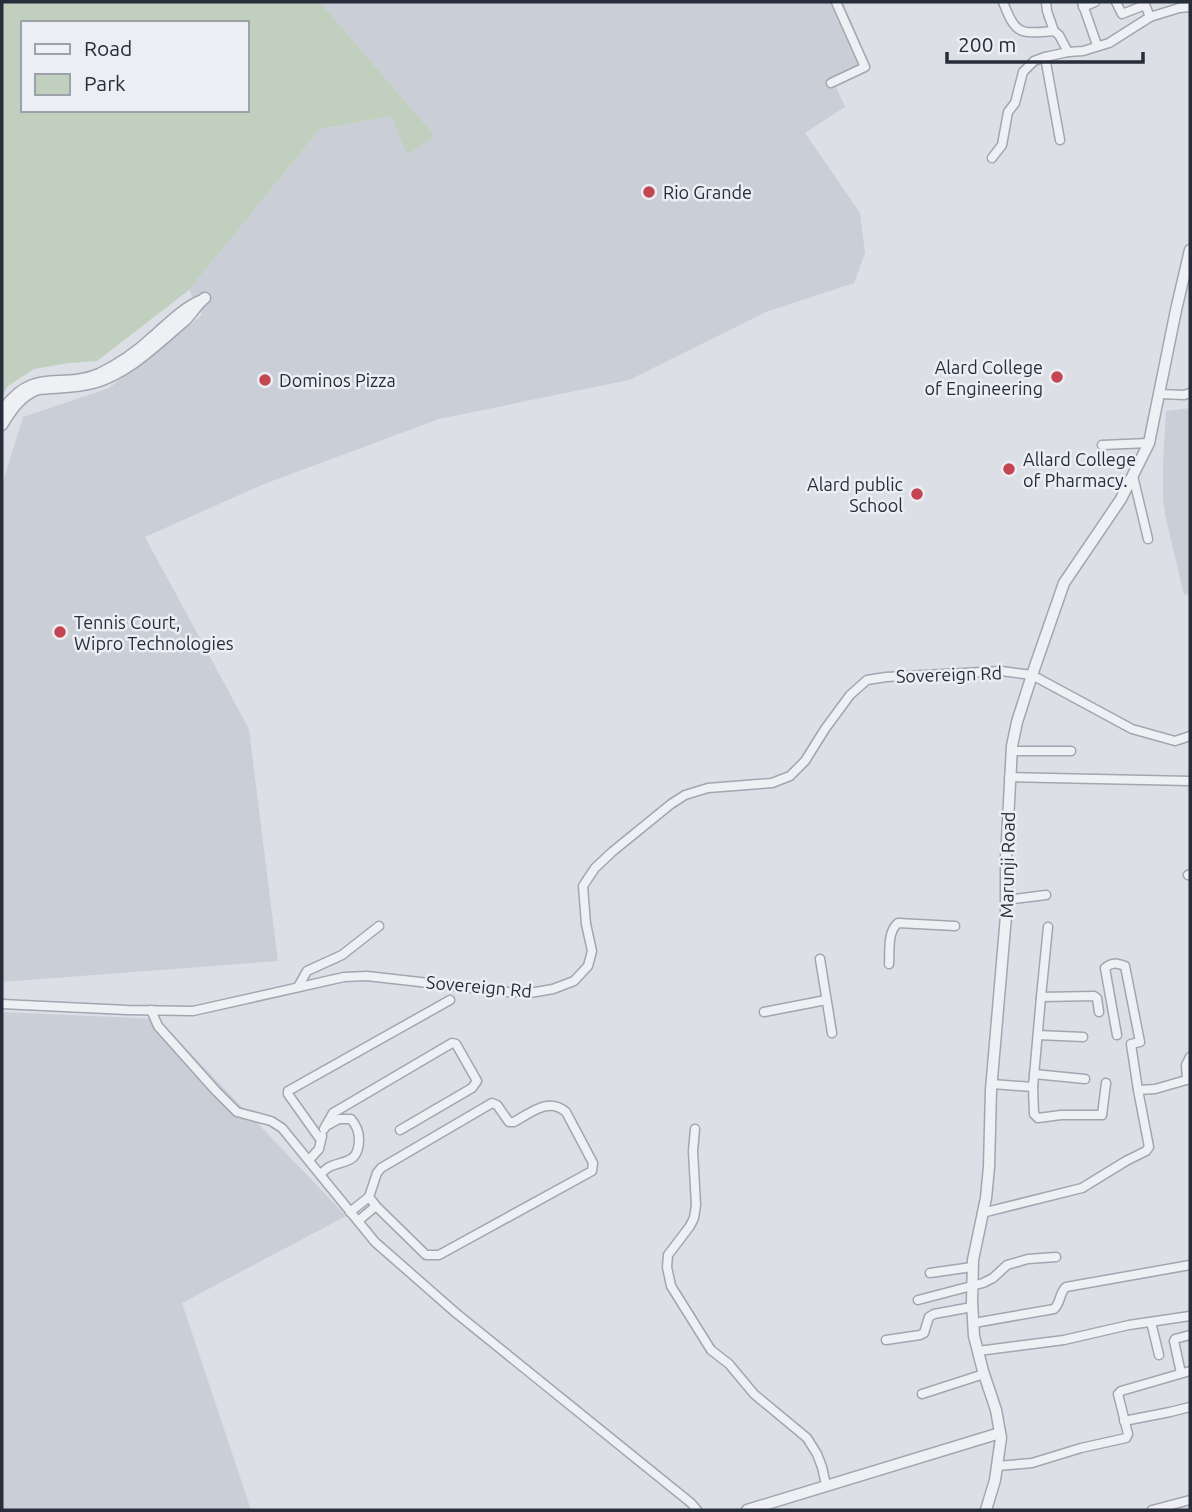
<svg xmlns="http://www.w3.org/2000/svg" width="1192" height="1512" font-family="Ubuntu,sans-serif">
	<rect width="100%" height="100%" fill="#dcdfe5"/>
	<!-- built -->
	<g fill="#caced7">
		<path d="M320,2H843L871,67L836,87L845,107L805,133L860,213L865,253L854,283L766,312L629,380L439,419L264,484L145,537L249,729L278,961L2,982V485L23,417L109,388L202,315L189,290L320,129L392,116L435,136Z"/>
		<path d="M1190,408V594L1184,595L1166,519L1163,500V464L1166,411Z"/>
		<path d="M2,1012L158,1019L346,1216L182,1303L251,1510H2Z"/>
	</g>
	<!-- green -->
	<path fill="#c1cfbe" fill-rule="evenodd" d="M2,2H320L435,136L407,155L392,116L320,129L189,290L97,361L69,363L34,369L8,386L2,396ZM23,23H247V110H23Z"/>
	<g fill="none" stroke-linecap="round" stroke-linejoin="round">
		<!-- minor casing -->
		<g stroke="#a2a6af" stroke-width="11">
			<g id="minor">
				<path d="M1046,2L1047,11L1054,31"/>
				<path d="M1082,2L1097,45"/>
				<path d="M1116,2L1122,14L1145,5"/>
				<path d="M1144,2L1150,17L1179,8L1190,7"/>
				<path d="M1083,7L1095,2"/>
				<path d="M1068,52L1083,51L1109,43L1150,17"/>
				<path d="M1045,57L1060,140"/>
				<path d="M831,83L865,67L836,2"/>
				<path d="M992,158L1002,145L1008,112L1015,103L1023,72L1034,61L1045,57L1068,52L1059,35L1054,31C1019,34 1016,35 1003,2"/>
				<path d="M1160,394L1184,395L1190,393"/>
				<path d="M1102,445L1149,443"/>
				<path d="M1133,476L1148,539"/>
				<path d="M1011,751H1071"/>
				<path d="M1009,777L1190,781"/>
				<path d="M1188,875L1190,874"/>
				<path d="M1006,900L1046,895"/>
				<path d="M820,959L832,1033"/>
				<path d="M889,964C890,951 887,932 898,923L955,926"/>
				<path d="M298,987L307,971L342,955L379,926"/>
				<path d="M1041,997L1048,927"/>
				<path d="M2,1004L127,1010L193,1011L344,977L367,976L508,992L530,993L553,989L574,981L588,966L592,951L586,924L583,886L595,868L612,852L671,804L685,795L708,788L772,783L790,776L805,761L825,729L850,695L867,680L886,677L1001,671L1032,675L1132,729L1175,741L1190,736"/>
				<path d="M151,1010L158,1026L216,1091L237,1112L271,1121L282,1128L375,1242L456,1313L691,1503L697,1510"/>
				<path d="M764,1012L826,1000"/>
				<path d="M1038,1035L1083,1037"/>
				<path d="M1117,1035L1105,968C1112,962 1116,963 1125,966L1140,1042L1131,1044L1138,1090"/>
				<path d="M1034,1074L1085,1079"/>
				<path d="M1187,1080L1186,1065L1190,1057"/>
				<path d="M992,1084L1033,1087L1034,1114L1038,1118L1061,1115H1102L1106,1083"/>
				<path d="M1033,1087L1041,997L1094,996L1097,998L1099,1012"/>
				<path d="M492,1103L497,1105L509,1122H514C532,1112 549,1097 566,1112L593,1163L592,1171L439,1255H426L376,1206L369,1197L377,1173L381,1168Z"/>
				<path d="M324,1129L333,1113L452,1043L456,1044L477,1081L472,1088L400,1130"/>
				<path d="M695,1129L693,1151L696,1205L694,1218L690,1226L668,1255L667,1267L671,1286L711,1350L729,1364L754,1394L807,1438L817,1454L822,1467L826,1485"/>
				<path d="M320,1139L288,1094V1091L450,1000"/>
				<path d="M309,1160L319,1149L322,1136"/>
				<path d="M320,1174C323,1172 326,1169 329,1167C344,1160 359,1164 359,1139C359,1131 356,1125 351,1119H339L328,1125"/>
				<path d="M350,1212L369,1197"/>
				<path d="M982,1213L1082,1188L1126,1161L1146,1151L1149,1147L1138,1090L1155,1089L1190,1079"/>
				<path d="M358,1221L376,1206"/>
				<path d="M930,1273L972,1267"/>
				<path d="M918,1300L983,1283L993,1278L1007,1265L1028,1259L1056,1257"/>
				<path d="M1151,1322L1159,1355"/>
				<path d="M974,1323L1054,1309C1061,1303 1059,1293 1066,1287L1190,1265"/>
				<path d="M886,1340L920,1335L924,1333L929,1317L934,1314L972,1307"/>
				<path d="M978,1351L1064,1340L1129,1325L1190,1316"/>
				<path d="M1181,1373L1174,1341L1175,1339L1190,1335"/>
				<path d="M922,1394L984,1374"/>
				<path d="M1124,1421L1170,1412L1190,1407"/>
				<path d="M997,1466L1032,1463L1081,1448L1126,1438L1128,1434L1118,1394L1121,1391L1190,1371"/>
				<path d="M1152,1510L1190,1500"/>
			</g>
		</g>
		<!-- tertiary casing -->
		<g stroke="#a2a6af" stroke-width="13">
			<g id="tertiary">
				<path d="M2,411C35,365 59,391 99,374C118,365 138,351 153,337C168,324 182,309 200,301"/>
				<path d="M2,425C11,410 21,395 38,389C56,387 75,388 93,383C127,374 156,345 183,322C192,315 196,304 205,298"/>
				<path d="M747,1510L1000,1433"/>
				<path d="M986,1510L995,1480L1001,1438L996,1410L983,1371L974,1336L972,1302L973,1260L986,1198L989,1167L991,1090L1006,916V858L1012,746L1017,722L1032,675L1064,583L1121,499L1149,443L1176,310L1190,250"/>
			</g>
		</g>
		<!-- minor -->
		<use href="#minor" stroke="#eef0f4" stroke-width="8"/>
		<!-- tertiary -->
		<use href="#tertiary" stroke="#eef0f4" stroke-width="10"/>
	</g>
	<!-- markers -->
	<g fill="#c54653" stroke="#ebeef3" stroke-width="2.5">
		<circle cx="649" cy="192" r="7"/>
		<circle cx="1057" cy="377" r="7"/>
		<circle cx="265" cy="380" r="7"/>
		<circle cx="1009" cy="469" r="7"/>
		<circle cx="917" cy="494" r="7"/>
		<circle cx="60" cy="632" r="7"/>
	</g>
	<g text-anchor="middle" dominant-baseline="central" stroke-width="5" stroke-linejoin="round" paint-order="stroke">
		<!-- poi labels -->
		<g font-size="18" fill="#272d3b" stroke="#ebeef3" text-anchor="start">
			<text x="663" y="192">Rio Grande</text>
			<text x="1043" y="367" text-anchor="end">Alard College<tspan x="1043" dy="21">of Engineering</tspan></text>
			<text x="279" y="380">Dominos Pizza</text>
			<text x="1023" y="459">Allard College<tspan x="1023" dy="21">of Pharmacy.</tspan></text>
			<text x="903" y="484" text-anchor="end">Alard public<tspan x="903" dy="21">School</tspan></text>
			<text x="74" y="622">Tennis Court,<tspan x="74" dy="21">Wipro Technologies</tspan></text>
		</g>
		<!-- street labels -->
		<g font-size="18" fill="#272d3b" stroke="#ebeef3">
			<text transform="translate(949 674) rotate(-2)">Sovereign Rd</text>
			<text transform="translate(1007 865) rotate(-89)">Marunji Road</text>
			<text transform="translate(479 986) rotate(5)">Sovereign Rd</text>
		</g>
	</g>
	<!-- border -->
	<rect width="1192" height="1512" fill="none" stroke="#272d3b" stroke-width="7"/>
	<!-- legend -->
	<rect x="21" y="21" width="228" height="91" fill="#ebeef3" stroke="#9da1a9" stroke-width="2"/>
	<rect x="35" y="44" width="35" height="10" fill="#eef0f4" stroke="#9da1a9" stroke-width="2"/>
	<text x="84" y="56" font-size="21" fill="#272d3b">Road</text>
	<rect x="35" y="74" width="35" height="21" fill="#c1cfbe" stroke="#9da1a9" stroke-width="2"/>
	<text x="84" y="91" font-size="21" fill="#272d3b">Park</text>
	<!-- scale -->
	<path d="M947 52v10h196v-10" fill="none" stroke="#272d3b" stroke-width="3.5"/>
	<text x="958" y="52" font-size="21" fill="#272d3b" stroke="#ebeef3" stroke-width="5" paint-order="stroke">200 m</text>
</svg>
